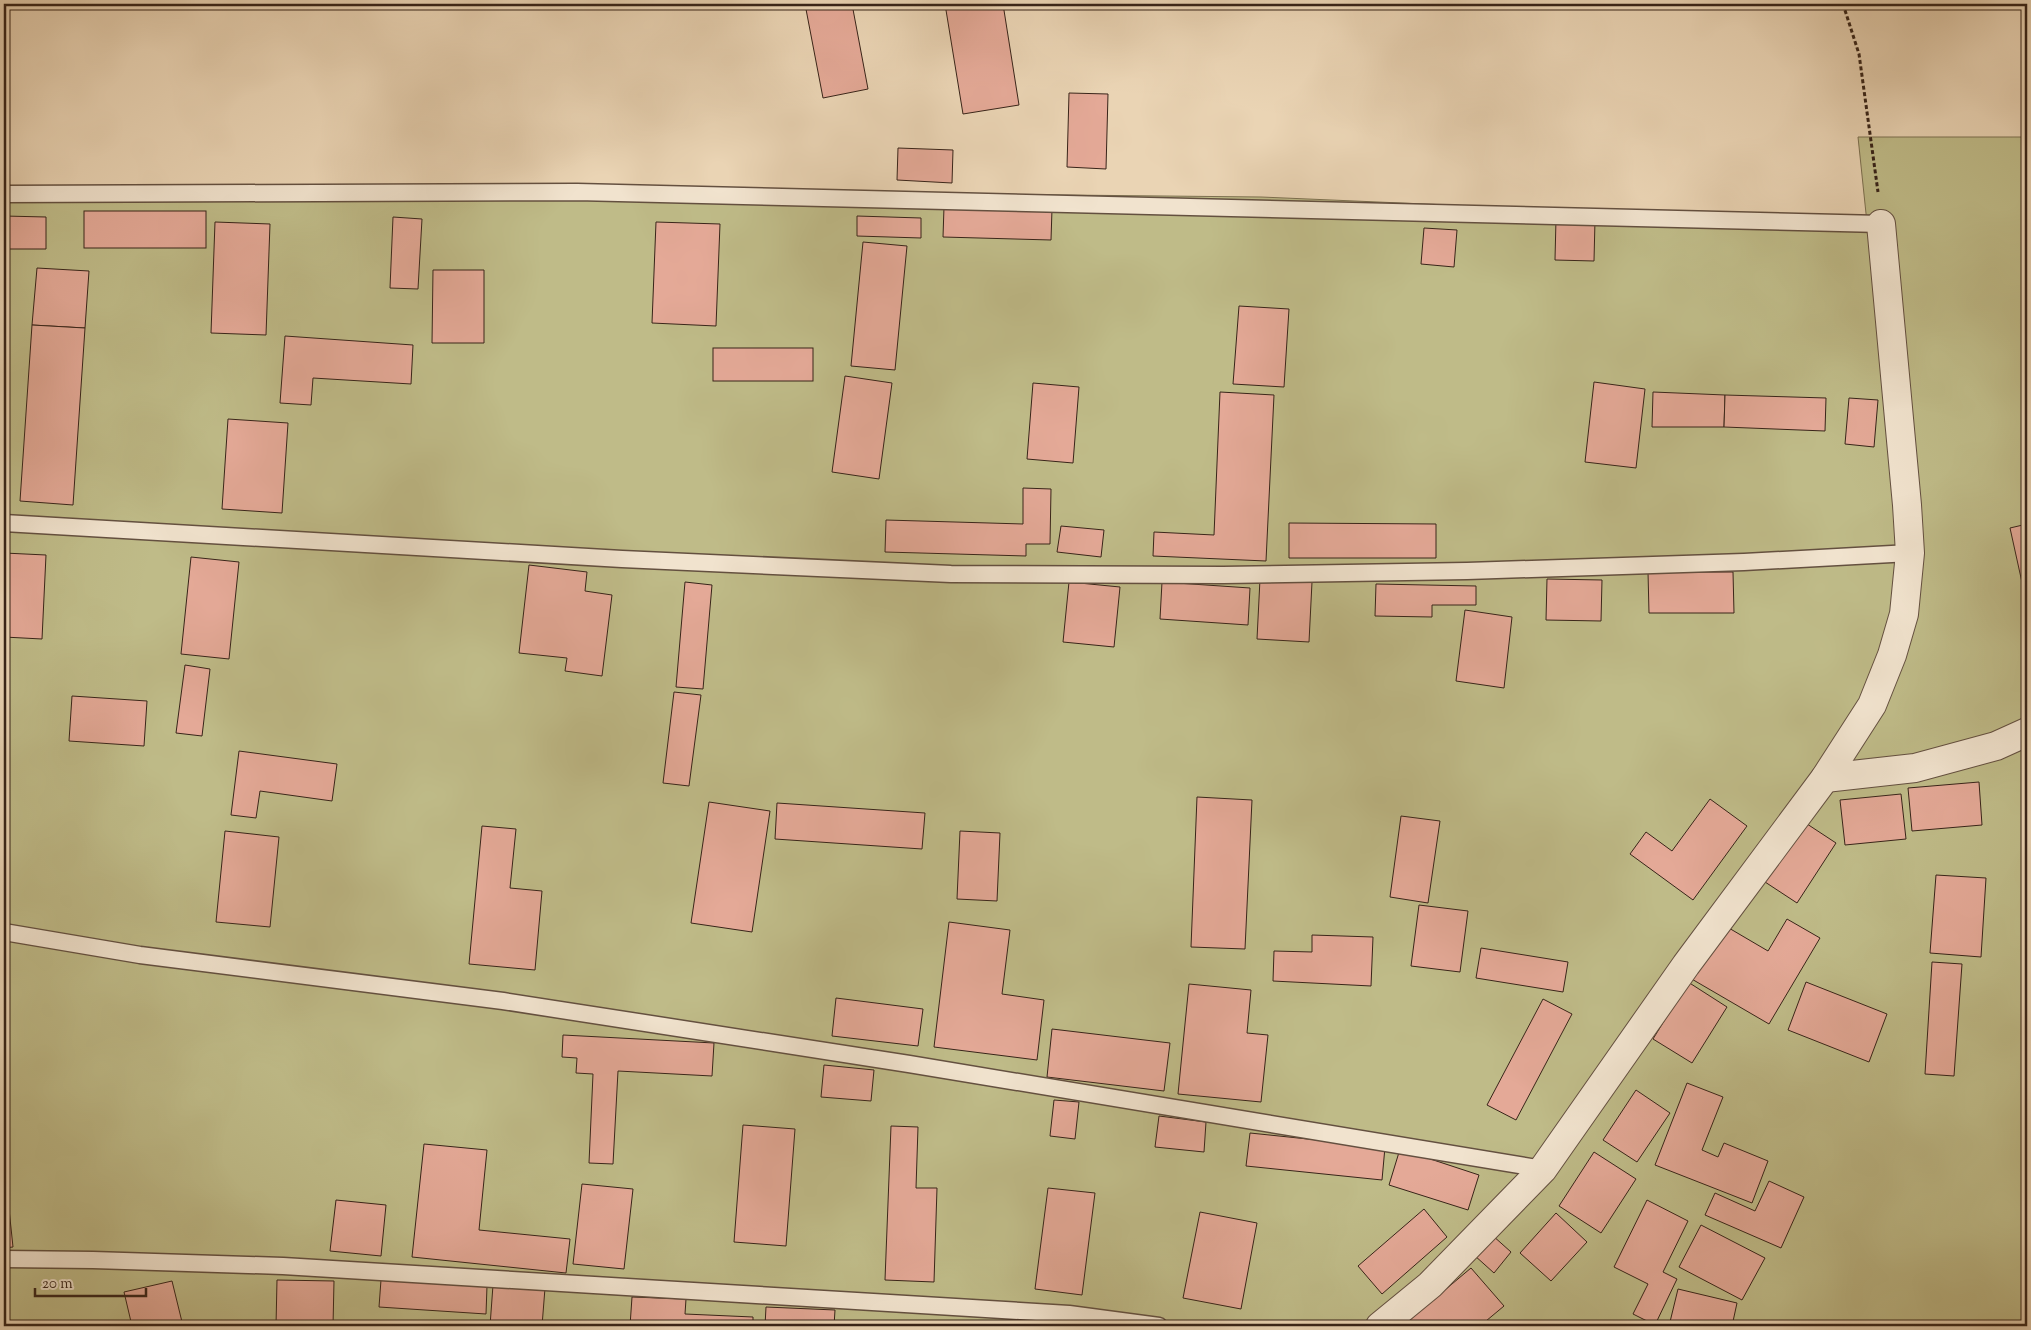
<svg xmlns="http://www.w3.org/2000/svg" width="2031" height="1330" font-family="'Sorts Mill Goudy',serif">
	<rect width="100%" height="100%" fill="#ead4b4"/>
	<filter id="stains"><feTurbulence type="fractalNoise" baseFrequency=".004" numOctaves="4"/><feColorMatrix values="0 0 0 0 .2 0 0 0 0 .09 0 0 0 0 .02 0 0 0 .5 -.17"/></filter>
	<radialGradient id="worn" r=".72"><stop offset=".6" stop-color="#630" stop-opacity="0"/><stop offset="1" stop-color="#630" stop-opacity=".3"/></radialGradient>
	<!-- green -->
	<path fill="#bfbb88" stroke="#7c7050" d="M1858,137H2027V1326H4V195L576,190L1261,197L1867,223Z"/>
	<!-- building -->
	<g fill="#e4a997" stroke="#382419">
		<path d="M805,4H852L868,89L823,98Z"/>
		<path d="M945,4H1003L1019,105L963,114Z"/>
		<path d="M1069,93L1108,94L1106,169L1067,167Z"/>
		<path d="M898,148L953,150L952,183L897,180Z"/>
		<path d="M944,207L1052,209L1051,240L943,237Z"/>
		<rect x="84" y="211" width="122" height="37"/>
		<path d="M4,216L46,217V249H4Z"/>
		<path d="M857,216L921,218V238L857,236Z"/>
		<path d="M393,217L422,219L418,289L390,288Z"/>
		<path d="M1556,219L1595,220L1594,261L1555,260Z"/>
		<path d="M215,222L270,224L266,335L211,333Z"/>
		<path d="M656,222L720,224L716,326L652,323Z"/>
		<path d="M1424,228L1457,230L1454,267L1421,264Z"/>
		<path d="M863,242L907,246L895,370L851,366Z"/>
		<path d="M37,268L89,271L85,328L32,325Z"/>
		<path d="M433,270H484V343H432Z"/>
		<path d="M1239,306L1289,309L1284,387L1233,384Z"/>
		<path d="M32,325L85,328L73,505L20,501Z"/>
		<path d="M285,336L413,345L411,384L313,378L311,405L280,403Z"/>
		<rect x="713" y="348" width="100" height="33"/>
		<path d="M845,376L892,383L879,479L832,472Z"/>
		<path d="M1594,382L1645,389L1636,468L1585,462Z"/>
		<path d="M1033,383L1079,387L1073,463L1027,459Z"/>
		<path d="M1220,392L1274,395L1266,561L1153,556L1154,532L1214,535Z"/>
		<path d="M1653,392L1725,395L1724,427H1652Z"/>
		<path d="M1725,395L1826,398L1825,431L1724,427Z"/>
		<path d="M1849,398L1878,400L1874,447L1845,444Z"/>
		<path d="M228,419L288,423L282,513L222,509Z"/>
		<path d="M1023,488L1051,489L1050,544H1026V556L885,552L886,520L1023,524Z"/>
		<path d="M1289,523L1436,524V558H1289Z"/>
		<path d="M2027,524V586L2023,587L2010,528Z"/>
		<path d="M1061,526L1104,530L1101,557L1057,552Z"/>
		<path d="M4,553L46,555L42,639L4,637Z"/>
		<path d="M191,557L239,562L229,659L181,654Z"/>
		<path d="M529,565L587,572L585,591L612,595L602,676L565,671L567,658L519,653Z"/>
		<path d="M1648,572H1733L1734,613H1649Z"/>
		<path d="M1260,579L1312,582L1309,642L1257,639Z"/>
		<path d="M1547,579L1602,580L1601,621L1546,620Z"/>
		<path d="M685,582L712,585L703,689L676,687Z"/>
		<path d="M1069,582L1120,587L1114,647L1063,642Z"/>
		<path d="M1162,582L1250,588L1248,625L1160,619Z"/>
		<path d="M1376,584L1476,586V605H1432V617L1375,616Z"/>
		<path d="M1465,610L1512,617L1504,688L1456,681Z"/>
		<path d="M185,665L210,669L202,736L176,733Z"/>
		<path d="M674,692L701,695L689,786L663,783Z"/>
		<path d="M72,696L147,701L144,746L69,741Z"/>
		<path d="M239,751L337,764L332,801L260,791L256,818L231,815Z"/>
		<path d="M1979,782L1982,825L1912,831L1908,788Z"/>
		<path d="M2027,785V812H2026Z"/>
		<path d="M1901,794L1906,839L1845,845L1840,800Z"/>
		<path d="M1197,797L1252,800L1245,949L1191,947Z"/>
		<path d="M1710,799L1747,826L1693,900L1630,854L1646,832L1672,851Z"/>
		<path d="M709,802L770,811L752,932L691,923Z"/>
		<path d="M777,803L925,813L922,849L775,839Z"/>
		<path d="M1401,816L1440,821L1428,903L1390,897Z"/>
		<path d="M1801,820L1836,843L1797,903L1762,880Z"/>
		<path d="M482,826L516,829L510,888L542,891L535,970L469,964Z"/>
		<path d="M225,831L279,837L270,927L216,922Z"/>
		<path d="M960,831L1000,833L997,901L957,899Z"/>
		<path d="M1936,875L1986,878L1981,957L1930,953Z"/>
		<path d="M1419,905L1468,911L1460,972L1411,966Z"/>
		<path d="M1787,919L1820,938L1769,1024L1690,978L1722,924L1768,951Z"/>
		<path d="M949,922L1010,930L1002,994L1044,1000L1037,1060L934,1047Z"/>
		<path d="M1312,935L1373,937L1371,986L1273,981L1274,951L1312,952Z"/>
		<path d="M1481,948L1568,962L1563,992L1476,978Z"/>
		<path d="M1932,962L1962,964L1954,1076L1925,1074Z"/>
		<path d="M1688,982L1727,1007L1692,1063L1653,1039Z"/>
		<path d="M1806,982L1887,1014L1869,1062L1788,1030Z"/>
		<path d="M1189,984L1251,990L1247,1033L1268,1035L1261,1102L1178,1094Z"/>
		<path d="M836,998L923,1009L918,1046L832,1036Z"/>
		<path d="M1543,999L1572,1014L1516,1120L1487,1105Z"/>
		<path d="M1052,1029L1170,1043L1164,1091L1047,1077Z"/>
		<path d="M563,1035L714,1043L712,1076L618,1071L613,1164L589,1163L593,1074L576,1073L577,1058L562,1057Z"/>
		<path d="M824,1065L874,1070L871,1101L821,1097Z"/>
		<path d="M1687,1083L1723,1097L1702,1150L1718,1157L1724,1143L1768,1161L1752,1203L1655,1165Z"/>
		<path d="M1636,1090L1670,1113L1637,1162L1603,1140Z"/>
		<path d="M1054,1100L1079,1102L1075,1139L1050,1136Z"/>
		<path d="M1159,1116L1206,1122L1204,1152L1155,1147Z"/>
		<path d="M743,1125L795,1129L786,1246L734,1242Z"/>
		<path d="M891,1126L918,1127L916,1188H937L934,1282L885,1280Z"/>
		<path d="M1250,1133L1385,1147L1382,1180L1246,1166Z"/>
		<path d="M424,1144L487,1150L479,1230L570,1239L566,1273L412,1257Z"/>
		<path d="M1400,1149L1479,1175L1468,1210L1389,1185Z"/>
		<path d="M1594,1152L1636,1179L1601,1233L1559,1206Z"/>
		<path d="M1769,1181L1804,1197L1781,1248L1705,1215L1715,1193L1755,1211Z"/>
		<path d="M582,1184L633,1189L624,1269L573,1264Z"/>
		<path d="M1048,1188L1095,1193L1082,1295L1035,1289Z"/>
		<path d="M336,1200L386,1205L381,1256L330,1251Z"/>
		<path d="M1647,1200L1688,1221L1663,1272L1677,1279L1655,1325L1633,1314L1648,1284L1614,1267Z"/>
		<path d="M9,1209L13,1247L4,1248V1210Z"/>
		<path d="M1424,1209L1447,1237L1382,1294L1358,1266Z"/>
		<path d="M1200,1212L1257,1223L1241,1309L1183,1298Z"/>
		<path d="M1556,1213L1587,1242L1551,1281L1520,1253Z"/>
		<path d="M1701,1225L1765,1258L1742,1300L1679,1267Z"/>
		<path d="M1492,1235L1511,1252L1494,1273L1474,1255Z"/>
		<path d="M1471,1268L1504,1306L1480,1326H1402Z"/>
		<path d="M277,1280L334,1281L333,1326H276Z"/>
		<path d="M381,1280L487,1286L486,1314L379,1307Z"/>
		<path d="M172,1281L183,1326H132L124,1292Z"/>
		<path d="M493,1285L545,1288L542,1326H490Z"/>
		<path d="M1678,1289L1737,1303L1732,1326H1669Z"/>
		<path d="M632,1297L686,1299L685,1314L753,1317V1326H630Z"/>
		<path d="M766,1307L835,1310L834,1326H765Z"/>
	</g>
	<g fill="none" stroke-linecap="round" stroke-linejoin="round">
		<!-- lane casing -->
		<g stroke="#645040" stroke-width="19">
			<g id="lane">
				<path d="M4,194L577,192L1881,224"/>
				<path d="M4,523L622,559L951,574L1223,575L1467,571L1744,562L1910,553"/>
				<path d="M4,932L140,955L503,1001L909,1064L1543,1169"/>
				<path d="M4,1259L93,1260L283,1266L1069,1314L1159,1326"/>
			</g>
		</g>
		<!-- street casing -->
		<g stroke="#645040" stroke-width="30">
			<g id="street">
				<path d="M1825,778L1915,768L1996,746L2027,732"/>
				<path d="M1380,1326L1430,1285L1543,1169L1686,965L1825,778L1872,705L1892,655L1904,614L1910,553L1907,505L1881,224"/>
			</g>
		</g>
		<!-- path -->
		<path stroke="#382419" stroke-width="3" stroke-dasharray="4 2.5" stroke-linecap="butt" d="M1843,4L1859,54L1878,192"/>
		<!-- lane -->
		<use href="#lane" stroke="#f1e3ce" stroke-width="16"/>
		<!-- street -->
		<use href="#street" stroke="#f1e3ce" stroke-width="28"/>
	</g>
	<!-- margin -->
	<rect width="2031" height="1330" fill="none" stroke="#ead4b4" stroke-width="20"/>
	<rect x="5" y="5" width="2021" height="1320" fill="none" stroke="#382419" stroke-width="2.5"/>
	<rect x="10" y="10" width="2011" height="1310" fill="none" stroke="#382419"/>
	<!-- scale -->
	<path d="M35 1288v8h111v-8" fill="none" stroke="#382419" stroke-width="2.5"/>
	<text x="42" y="1288" font-size="15" fill="#382419" stroke="#f1e3ce" stroke-width="4" paint-order="stroke">20 m</text>
	<rect width="100%" height="100%" filter="url(#stains)"/>
	<rect width="100%" height="100%" fill="url(#worn)"/>
</svg>
